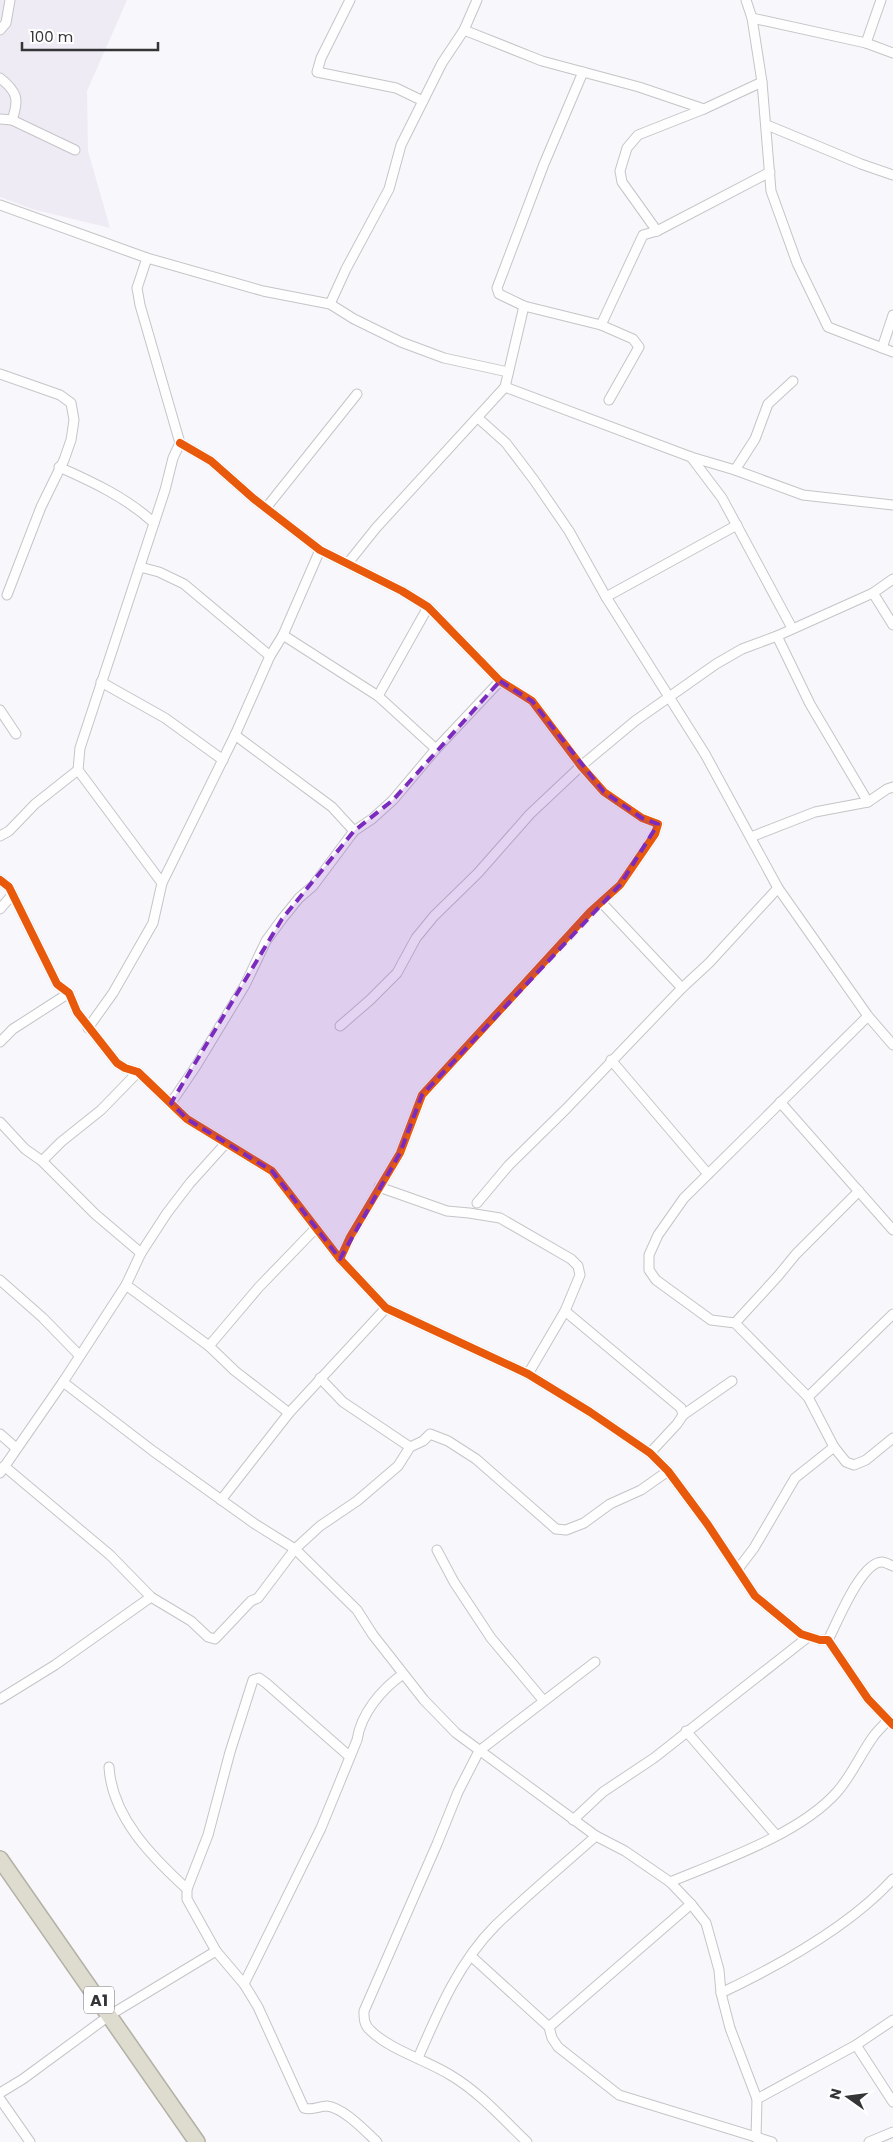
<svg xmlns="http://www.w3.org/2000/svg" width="893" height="2142" font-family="Poppins,sans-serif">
	<rect width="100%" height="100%" fill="#f8f7fb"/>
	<!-- built -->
	<path fill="#eeebf5" d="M0,0H127L87,91L88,151L110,228L32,209L0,197Z"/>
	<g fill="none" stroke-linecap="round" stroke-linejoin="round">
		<!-- street casing -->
		<g stroke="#c5c4c7" stroke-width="11">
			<g id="street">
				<path d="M350,0L321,58L317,72L396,88L423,101"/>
				<path d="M746,0L752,18L762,82L771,191L797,263L828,327L893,352"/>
				<path d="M752,18L866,43L881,0"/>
				<path d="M0,30L6,23L10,0"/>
				<path d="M464,30L542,61L639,87L704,109"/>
				<path d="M866,43L893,53"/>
				<path d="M583,72L544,164L497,288L499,294L524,306L601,325"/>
				<path d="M0,78C18,92 19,100 12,120L0,119"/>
				<path d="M12,120L75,150"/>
				<path d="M767,125L861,164L893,175"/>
				<path d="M0,205L147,258L263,291L330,304L354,319L401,342L444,358L508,372"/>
				<path d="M657,231L622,182L620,171L627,148L638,135L704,109L762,82"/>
				<path d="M147,258L137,288L140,305L180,443L173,458L165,490L80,748L78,770L162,883"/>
				<path d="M330,304L346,269L389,189L401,145L442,63L464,30L477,0"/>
				<path d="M882,348L893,315"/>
				<path d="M0,374L60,395L71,403L74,420L71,440L64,460L41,507L7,595"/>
				<path d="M505,387L691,457L735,470L803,495L893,505"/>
				<path d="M609,400L639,347L633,339L601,325L643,235L657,231L770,172"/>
				<path d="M478,418L506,443L534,480L569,531L606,597L705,754L778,888L868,1016L893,1045"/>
				<path d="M180,443L211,461L254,499L320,550L402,591L428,607L500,681L532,701L581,766L604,792L642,818L658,824L655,834L620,885L590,912L422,1095L400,1153L350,1237L340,1259"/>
				<path d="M691,457L722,498L792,628"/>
				<path d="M59,467C93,482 127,498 154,523"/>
				<path d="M735,470L755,439L768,404L793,381"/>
				<path d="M266,508L357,394"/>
				<path d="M348,563L376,528L505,387L524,306"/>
				<path d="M140,567L159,572L184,584L270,656"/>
				<path d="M893,579L873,593L893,625"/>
				<path d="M606,597L737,525"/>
				<path d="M283,635L378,696L436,749"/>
				<path d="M101,682L165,718L223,760"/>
				<path d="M378,696L428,607"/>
				<path d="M0,710L16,734"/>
				<path d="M235,735L332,807L354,831"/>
				<path d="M868,802L810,704L777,636L873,593"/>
				<path d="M0,836L9,831L35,804L78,770"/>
				<path d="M751,837L815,812L868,802L887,789L893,787"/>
				<path d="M0,880L9,887L57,984L69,993L77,1012L117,1063L125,1068L138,1072L187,1119L272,1171L340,1259L386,1308L528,1374L590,1412L650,1453L668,1471L708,1525L755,1596L801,1634L820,1640H828L868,1699L893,1725"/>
				<path d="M601,902L682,988"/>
				<path d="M0,909L12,895"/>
				<path d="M868,1016L684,1198L658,1235L649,1255V1270L656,1280L711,1320L735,1323L808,1397L834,1447L846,1462L854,1465L866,1460L893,1438"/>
				<path d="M340,1026L370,1000L397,973L416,938L434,916L478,873L530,814L581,766L635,721L716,664L742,649L777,636"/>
				<path d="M88,1028L113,993L153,923L162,883L235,735L270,656L283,635L320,550"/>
				<path d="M0,1042L13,1029L69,993"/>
				<path d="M611,1060L708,1174"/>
				<path d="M780,1102L893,1230"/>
				<path d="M171,1103L196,1066L245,985L266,941L282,919L299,898L313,886L354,831L372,819L393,800L436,749L500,681"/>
				<path d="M0,1122L25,1149L42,1161L95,1214L141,1253"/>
				<path d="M42,1161L61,1142L101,1110L138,1072"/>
				<path d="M379,1187L447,1211L469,1213L500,1218L571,1259L578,1266L580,1275L565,1311L528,1374"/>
				<path d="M477,1203L509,1165L566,1109L682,988L709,963L778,888"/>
				<path d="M0,1280L43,1318L79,1355"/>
				<path d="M126,1285L209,1346L235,1371L289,1413"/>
				<path d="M565,1311L681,1408L683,1415L677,1424L650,1453"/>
				<path d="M735,1323L778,1276L796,1254L859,1191"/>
				<path d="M209,1346L259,1287L316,1228"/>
				<path d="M320,1378L343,1402L410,1447"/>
				<path d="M63,1382L153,1451L255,1524L295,1549L357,1610L373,1635L424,1700L456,1733L596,1836L625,1851L670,1882L691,1904L706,1923L719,1970L721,1993L730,2028L757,2099L756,2138"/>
				<path d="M808,1397L893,1314"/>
				<path d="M683,1415L732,1381"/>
				<path d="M0,1434L16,1448"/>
				<path d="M4,1466L110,1555L151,1597L191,1621L208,1637L215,1639L251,1601L258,1598L295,1549L320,1526L357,1501L398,1466L410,1447L423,1441L430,1434L448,1441L476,1459L556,1529L566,1530L584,1523L610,1504L641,1490L668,1471"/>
				<path d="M0,1473L63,1382L126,1285L141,1253L167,1213L190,1183L226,1143"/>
				<path d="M221,1500L289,1413L386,1308"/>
				<path d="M437,1550L454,1582L491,1638L543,1700"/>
				<path d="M738,1569L754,1548L795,1478L834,1447"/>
				<path d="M828,1640C837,1623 861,1562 882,1562C885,1562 890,1565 893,1566"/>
				<path d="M0,1699L55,1665L151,1597"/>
				<path d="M686,1731L776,1835"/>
				<path d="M349,1756L266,1683L259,1678L253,1680L230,1752L208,1835L187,1889V1899L216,1951L244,1984L258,2007L304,2108C312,2111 319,2106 327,2106C344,2108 365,2131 377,2142"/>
				<path d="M109,1767C112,1817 152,1857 187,1889"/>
				<path d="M573,1820L603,1792L654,1758L808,1637"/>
				<path d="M670,1882C721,1861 800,1834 837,1792C852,1775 860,1755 873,1737C877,1731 883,1726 888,1720"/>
				<path d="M471,1956L549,2027L552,2038L558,2047L619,2095L772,2142"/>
				<path d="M244,1984L321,1828L357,1740C361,1713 382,1689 403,1674"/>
				<path d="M721,1993C778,1966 850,1926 893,1879"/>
				<path d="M549,2027L691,1904"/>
				<path d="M856,2045L893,2102"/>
				<path d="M418,2058C438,2012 459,1962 495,1926C527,1895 562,1866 596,1836"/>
				<path d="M0,2093L23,2079L110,2015L216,1951"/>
				<path d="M0,2099L30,2142"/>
				<path d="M757,2099L856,2045L893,2020"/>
				<path d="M527,2142C503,2119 480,2093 452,2076C427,2060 392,2051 371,2031C364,2025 364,2019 364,2011L437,1844L458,1792L479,1751L595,1662"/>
				<path d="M869,2142L893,2132"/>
			</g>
		</g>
		<!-- highway casing -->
		<g stroke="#b4b0a5" stroke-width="18">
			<path id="highway" d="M0,1859L197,2142"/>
		</g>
		<!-- street -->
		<use href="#street" stroke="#fefefe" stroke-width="9"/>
		<!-- highway -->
		<use href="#highway" stroke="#dedbcf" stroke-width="15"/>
		<!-- cycleway casing -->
		<g stroke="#fff" stroke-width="11">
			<g id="cycleway">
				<path d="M180,443L211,461L254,499L320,550L402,591L428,607L500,681L532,701L581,766L604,792L642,818L658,824L655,834L620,885L590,912L422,1095L400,1153L350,1237L340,1259"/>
				<path d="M0,880L9,887L57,984L69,993L77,1012L117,1063L125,1068L138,1072L187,1119L272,1171L340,1259L386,1308L528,1374L590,1412L650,1453L668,1471L708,1525L755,1596L801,1634L820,1640H828L868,1699L893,1725"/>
			</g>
		</g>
		<!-- cycleway -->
		<use href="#cycleway" stroke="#e8590c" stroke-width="8"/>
	</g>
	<!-- marked area -->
	<path fill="#7b2cbf" fill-opacity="0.2" stroke="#7b2cbf" stroke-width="4" stroke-dasharray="10 6" stroke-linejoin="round" d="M500,681L532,701L604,792L642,818L658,824L620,885L422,1095L400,1153L340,1259L272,1171L187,1119L171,1103L282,919L354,831L393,800Z"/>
	<g text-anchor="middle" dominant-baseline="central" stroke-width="4" stroke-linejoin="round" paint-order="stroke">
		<!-- shield labels -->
		<rect fill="#fff" stroke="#727173" stroke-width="1" x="84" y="1986.5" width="30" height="27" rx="4"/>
		<g font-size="16" font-weight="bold" fill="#353437">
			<text x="99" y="2000">A1</text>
		</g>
	</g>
	<!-- north arrow -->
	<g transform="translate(848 2097) rotate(284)" stroke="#ffffff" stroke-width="4" paint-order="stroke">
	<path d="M0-4L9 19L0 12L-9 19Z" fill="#353437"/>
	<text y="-8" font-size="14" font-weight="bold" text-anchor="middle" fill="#353437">N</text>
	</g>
	<!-- scale -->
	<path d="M22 42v8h136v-8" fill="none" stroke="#353437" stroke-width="2.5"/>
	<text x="30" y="42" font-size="15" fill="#353437" stroke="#ffffff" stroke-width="4" paint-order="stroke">100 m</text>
</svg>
